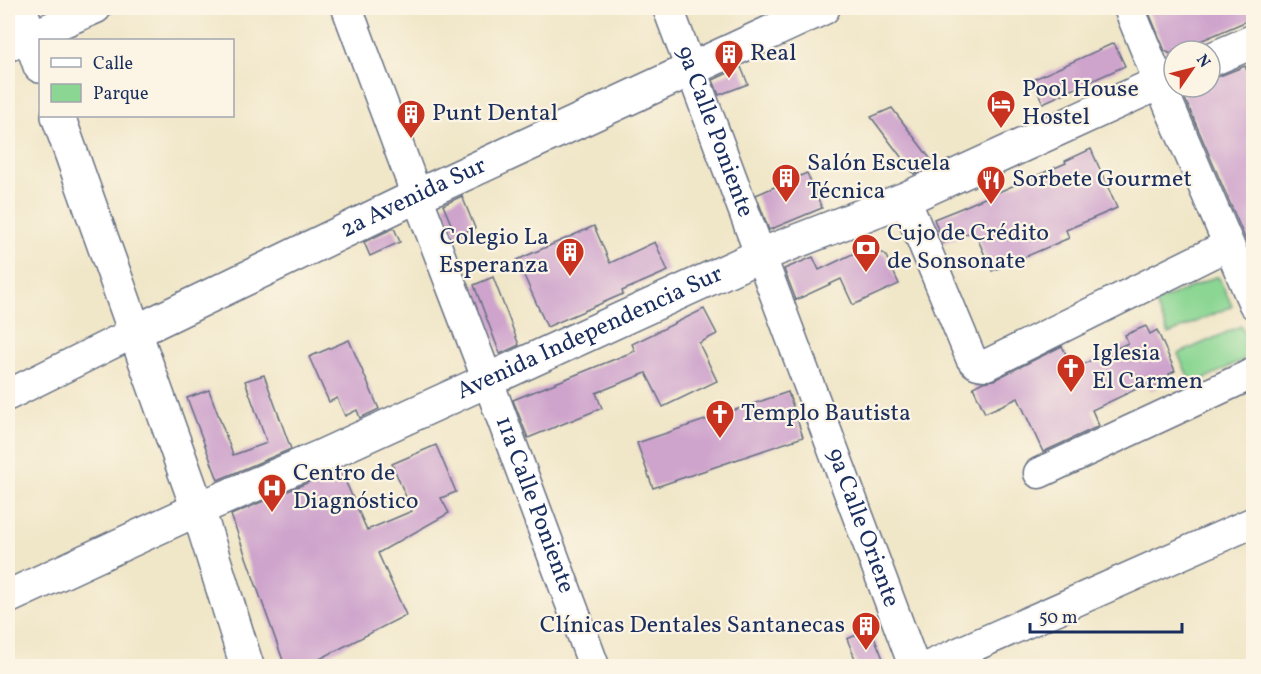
<svg xmlns="http://www.w3.org/2000/svg" width="1261" height="674" font-family="Vollkorn,serif">
	<rect width="100%" height="100%" fill="#fcf5e5"/>
	<filter id="ink" filterUnits="userSpaceOnUse"><feTurbulence type="fractalNoise" baseFrequency=".0167" numOctaves="2"/><feDisplacementMap in="SourceGraphic" scale="12" xChannelSelector="R" yChannelSelector="G"/><feConvolveMatrix kernelMatrix="1 2 1 2 8 2 1 2 1" color-interpolation-filters="sRGB"/></filter>
	<filter id="wash" filterUnits="userSpaceOnUse"><feTurbulence type="fractalNoise" baseFrequency=".008" numOctaves="4" result="noise"/><feDisplacementMap in="SourceGraphic" scale="24" xChannelSelector="R" yChannelSelector="G"/><feGaussianBlur stdDeviation="1.35" result="paint"/><feColorMatrix in="noise" values="0 0 0 0 0 0 0 0 0 0 0 0 0 0 0 0 0 1.4 0 .05"/><feComposite in="paint" operator="in"/></filter>
	<g filter="url(#wash)">
		<rect width="100%" height="100%" fill="#f0e6c8"/>
		<!-- green -->
		<g fill="#8bd693" stroke="#538278" stroke-width="1.5">
			<path d="M1215,277H1218L1220,280L1232,306L1169,334L1155,303Z"/>
			<path d="M1241,326L1253,355L1192,385L1178,354Z"/>
		</g>
		<g id="blocks">
			<!-- building -->
			<g fill="#cea3cc">
				<path d="M1147,8H1254V18L1177,51H1174L1171,54L1165,51Z"/>
				<path d="M1114,43L1125,66L1043,103L1032,80Z"/>
				<path d="M1245,66L1254,88V259L1183,94L1189,87H1210V79L1217,77Z"/>
				<path d="M741,67L748,84L719,95L713,80Z"/>
				<path d="M892,108L935,165L914,174L871,117Z"/>
				<path d="M1091,149L1117,208L1066,230L1069,238L992,271L974,231L943,243L934,219L959,209L1066,163L1065,161Z"/>
				<path d="M807,173L822,208L769,230L756,195Z"/>
				<path d="M462,196L475,228L456,236L443,205Z"/>
				<path d="M594,226L610,263L655,242L668,271L622,291L623,294L547,327L517,260Z"/>
				<path d="M394,228L400,242L370,256L364,242Z"/>
				<path d="M867,247L885,254L899,284L853,305L841,279L796,300L784,269L813,257L819,270Z"/>
				<path d="M493,277L519,345L500,354L474,285Z"/>
				<path d="M704,309L717,334L699,343L717,381L663,407L646,373L596,393L602,408L528,438L513,400L635,351L632,344Z"/>
				<path d="M1146,326L1150,334L1157,330L1165,348L1175,371L1169,374L1172,380L1151,390L1147,384L1092,410L1099,426L1043,452L1018,398L985,413L973,387L983,382L994,380L1062,346L1073,369L1128,343L1125,335Z"/>
				<path d="M349,340L379,409L360,418L357,410L345,416L337,398L329,402L309,357Z"/>
				<path d="M264,375L291,449L218,480L187,398L209,390L233,455L267,443L245,381Z"/>
				<path d="M788,392L803,437L653,488L637,443Z"/>
				<path d="M436,445L456,492L441,498L449,513L378,553L406,615L306,666H285L231,515L340,469L367,530L412,511L392,464Z"/>
				<path d="M871,629L886,666H858L847,639Z"/>
			</g>
		</g>
	</g>
	<g filter="url(#ink)">
		<use href="#blocks" fill-opacity="0" stroke="#666f83" stroke-width="1.5"/>
		<g fill="none" stroke-linecap="round" stroke-linejoin="round">
			<!-- minor casing -->
			<g stroke="#666f83" stroke-width="33">
				<g id="minor">
					<path id="s1" d="M347,8L417,196L488,381L594,666"/>
					<path id="s2" d="M668,8L914,666"/>
					<path d="M1129,8L1159,82L1254,304"/>
					<path d="M8,46L96,8"/>
					<path d="M905,199L971,358C975,364 979,365 986,365L1228,245"/>
					<path d="M8,395L135,332"/>
					<path d="M1039,473L1254,373"/>
					<path d="M929,666L1254,522"/>
				</g>
			</g>
			<!-- major casing -->
			<g stroke="#666f83" stroke-width="36">
				<g id="major">
					<path d="M20,8L40,66"/>
					<path d="M1210,60L1254,41"/>
					<path d="M58,116L198,509L247,666"/>
					<path id="s3" d="M135,332L417,196L823,8"/>
					<path id="s4" d="M8,597L198,509L320,457L761,255L905,199L1174,76"/>
				</g>
			</g>
			<!-- minor -->
			<use href="#minor" stroke="#fff" stroke-width="30"/>
			<!-- major -->
			<use href="#major" stroke="#fff" stroke-width="33"/>
		</g>
	</g>
	<!-- icons -->
	<defs>
		<g id="building-pin" transform="scale(1.5)"><path d="M0 17L-7.5 6A9.5 9.5 0 1 1 7.5 6Z" fill="#c8321e" stroke="#fcf5e5"/><path d="M-4-6H4V6H1V3H-1V6H-4ZM-2.5-4.3h1.7v1.8h-1.7ZM.8-4.3h1.7v1.8H.8ZM-2.5-1h1.7V.8h-1.7ZM.8-1h1.7V.8H.8Z" fill="#fff"/></g>
		<g id="hotel-pin" transform="scale(1.5)"><path d="M0 17L-7.5 6A9.5 9.5 0 1 1 7.5 6Z" fill="#c8321e" stroke="#fcf5e5"/><path d="M-6-4.5h1.5V1H6V5H4.5V3h-9V5H-6ZM-4 0a1.8 1.8 0 1 1 3.6 0ZM.5 0V-2.5h3Q6-2.5 6 0Z" fill="#fff"/></g>
		<g id="restaurant-pin" transform="scale(1.5)"><path d="M0 17L-7.5 6A9.5 9.5 0 1 1 7.5 6Z" fill="#c8321e" stroke="#fcf5e5"/><path d="M-5-6h1v4h1v-4h1v4h1v-4h1v5L-1.5 .5V6h-2V.5L-5-1ZM5-6V6H3V1.5H1.5Q1.5-4 5-6Z" fill="#fff"/></g>
		<g id="bank-pin" transform="scale(1.5)"><path d="M0 17L-7.5 6A9.5 9.5 0 1 1 7.5 6Z" fill="#c8321e" stroke="#fcf5e5"/><path d="M-6-4H6V4H-6ZM0-2.3a2.3 2.3 0 1 0 0 4.6a2.3 2.3 0 1 0 0-4.6Z" fill="#fff"/></g>
		<g id="church-pin" transform="scale(1.5)"><path d="M0 17L-7.5 6A9.5 9.5 0 1 1 7.5 6Z" fill="#c8321e" stroke="#fcf5e5"/><path d="M-1.2-6h2.4v3.5h3.3v2.4h-3.3V6h-2.4V-.1h-3.3v-2.4h3.3Z" fill="#fff"/></g>
		<g id="hospital-pin" transform="scale(1.5)"><path d="M0 17L-7.5 6A9.5 9.5 0 1 1 7.5 6Z" fill="#c8321e" stroke="#fcf5e5"/><path d="M-5-5h3v3.5h4V-5h3V5h-3V1.5h-4V5h-3Z" fill="#fff"/></g>
	</defs>
	<g fill-rule="evenodd">
		<use href="#building-pin" x="729" y="54"/>
		<use href="#hotel-pin" x="1001" y="104"/>
		<use href="#building-pin" x="411" y="114"/>
		<use href="#building-pin" x="786" y="178"/>
		<use href="#restaurant-pin" x="991" y="180"/>
		<use href="#bank-pin" x="866" y="248"/>
		<use href="#building-pin" x="570" y="252"/>
		<use href="#church-pin" x="1071" y="368"/>
		<use href="#church-pin" x="720" y="414"/>
		<use href="#hospital-pin" x="272" y="488"/>
		<use href="#building-pin" x="866" y="626"/>
	</g>
	<g text-anchor="middle" dominant-baseline="central" stroke-width="4.5" stroke-linejoin="round" paint-order="stroke">
		<!-- poi labels -->
		<g font-size="24" fill="#1b2f5e" stroke="#fcf5e5" text-anchor="start">
			<text x="750" y="54">Real</text>
			<text x="1022" y="90">Pool House<tspan x="1022" dy="28">Hostel</tspan></text>
			<text x="432" y="114">Punt Dental</text>
			<text x="807" y="164">Salón Escuela<tspan x="807" dy="28">Técnica</tspan></text>
			<text x="1012" y="180">Sorbete Gourmet</text>
			<text x="887" y="234">Cujo de Crédito<tspan x="887" dy="28">de Sonsonate</tspan></text>
			<text x="549" y="238" text-anchor="end">Colegio La<tspan x="549" dy="28">Esperanza</tspan></text>
			<text x="1092" y="354">Iglesia<tspan x="1092" dy="28">El Carmen</tspan></text>
			<text x="741" y="414">Templo Bautista</text>
			<text x="293" y="474">Centro de<tspan x="293" dy="28">Diagnóstico</tspan></text>
			<text x="845" y="626" text-anchor="end">Clínicas Dentales Santanecas</text>
		</g>
		<!-- street labels -->
		<g font-size="24" fill="#1b2f5e" stroke="#fcf5e5">
			<text stroke="none"><textPath href="#s2" startOffset="132">9a Calle Poniente</textPath></text>
			<text stroke="none"><textPath href="#s3" startOffset="309">2a Avenida Sur</textPath></text>
			<text stroke="none"><textPath href="#s4" startOffset="639">Avenida Independencia Sur</textPath></text>
			<text stroke="none"><textPath href="#s1" startOffset="531">11a Calle Poniente</textPath></text>
			<text stroke="none"><textPath href="#s2" startOffset="555">9a Calle Oriente</textPath></text>
		</g>
	</g>
	<!-- margin -->
	<rect width="1261" height="674" fill="none" stroke="#fcf5e5" stroke-width="30"/>
	<!-- legend -->
	<rect x="39" y="39" width="195" height="78" fill="#fcf5e5" stroke="#a2a6af" stroke-width="1.5"/>
	<rect x="51" y="58" width="30" height="9" fill="#ffffff" stroke="#a2a6af" stroke-width="1.5"/>
	<text x="93" y="69" font-size="18" fill="#1b2f5e">Calle</text>
	<rect x="51" y="84" width="30" height="18" fill="#8bd693" stroke="#a2a6af" stroke-width="1.5"/>
	<text x="93" y="99" font-size="18" fill="#1b2f5e">Parque</text>
	<!-- north arrow -->
	<g transform="translate(1192 69) rotate(55)"><circle r="28" fill="#fcf5e5" stroke="#a2a6af" stroke-width="1.5"/>
	<path d="M0-4.5L10 22L0 15L-10 22Z" fill="#c8321e"/>
	<text y="-9" font-size="16" font-weight="bold" text-anchor="middle" fill="#1b2f5e">N</text>
	</g>
	<!-- scale -->
	<path d="M1030 623v9h152v-9" fill="none" stroke="#1b2f5e" stroke-width="3"/>
	<text x="1039" y="623" font-size="18" fill="#1b2f5e" stroke="#fcf5e5" stroke-width="4.5" paint-order="stroke">50 m</text>
</svg>
